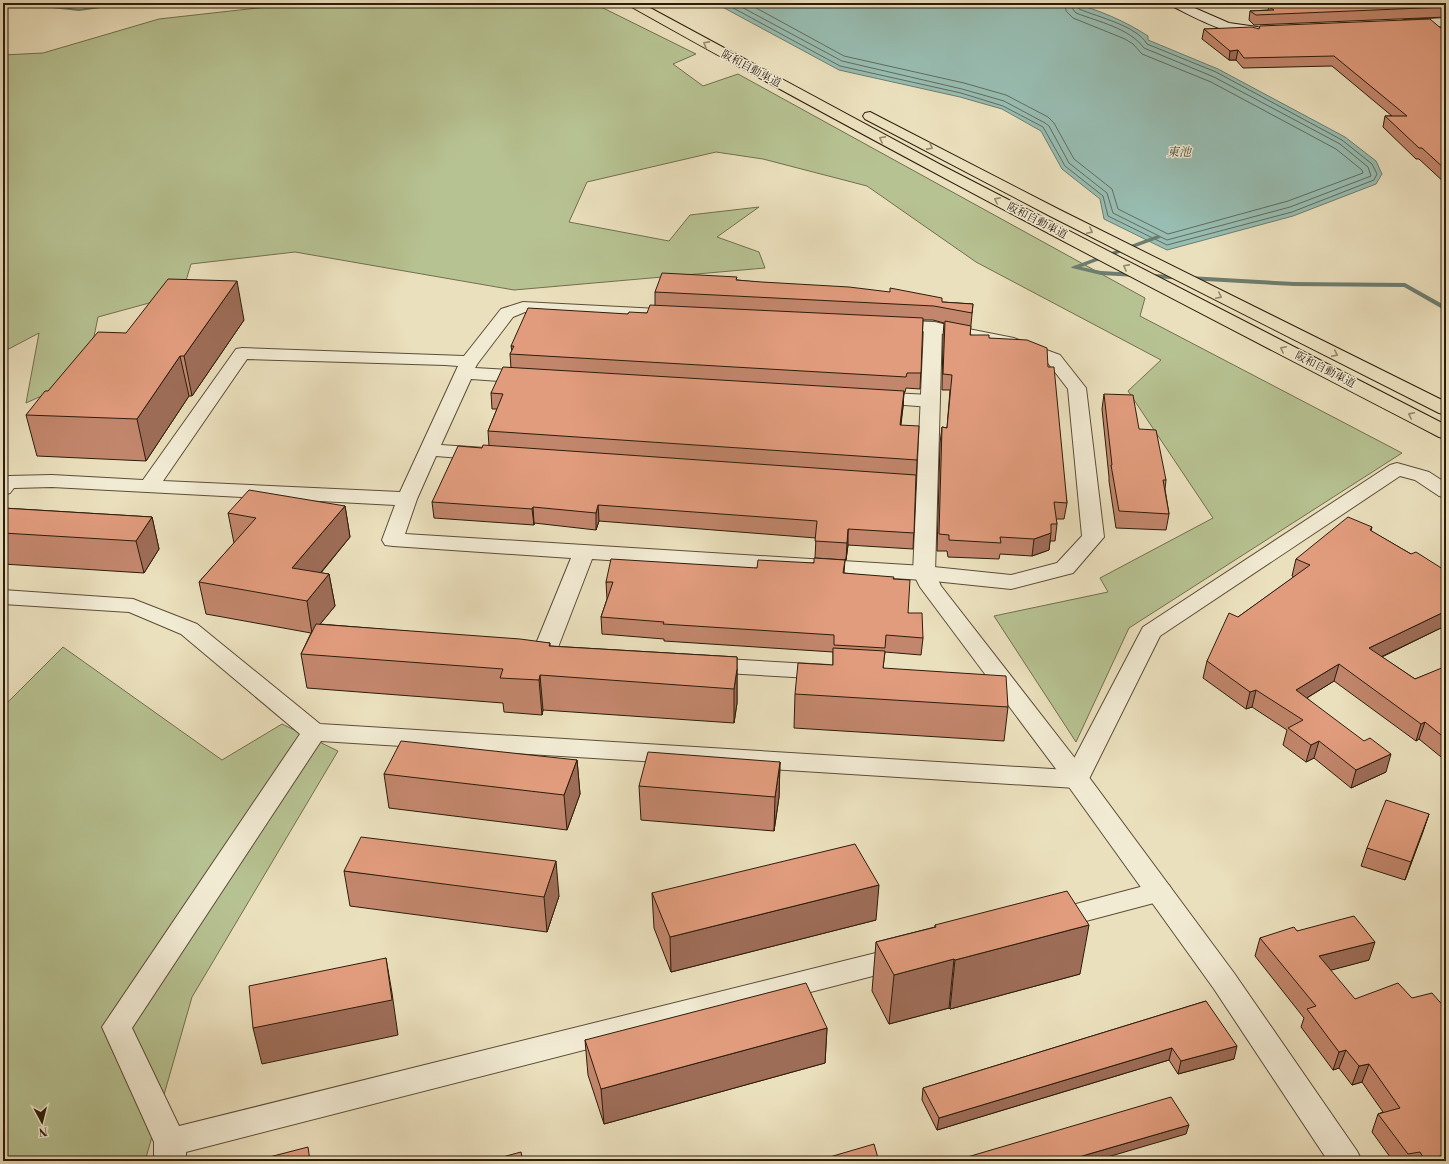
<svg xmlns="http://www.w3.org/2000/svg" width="1449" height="1164" font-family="'Libre Bodoni','Noto Serif JP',serif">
	<rect width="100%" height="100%" fill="#ebe0bd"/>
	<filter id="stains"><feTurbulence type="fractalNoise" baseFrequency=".005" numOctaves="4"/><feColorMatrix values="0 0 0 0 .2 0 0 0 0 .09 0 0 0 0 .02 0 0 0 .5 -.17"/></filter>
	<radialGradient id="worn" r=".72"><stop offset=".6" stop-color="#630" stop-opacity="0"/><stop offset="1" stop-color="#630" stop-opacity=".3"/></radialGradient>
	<!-- green -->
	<g fill="#b7c292" stroke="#726f4e">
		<path d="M302,3H593L696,54L673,64L703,86L738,74L1145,298L1140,316L1402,453L1129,628L1076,742L994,616L1108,592L1100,578L1213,518L1128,391L1161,360L976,262L867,186L763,159L716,152L587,182L569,222L669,241L690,215L759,207L717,237L759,252L765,268L514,290L295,252L191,264L182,294L98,317L86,376L26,403L39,333L3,352V55L43,53L159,19Z"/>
		<path d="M63,647L222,760L282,724L338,751L192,997L145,1161H3V707Z"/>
	</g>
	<!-- water -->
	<path fill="#98bdb2" stroke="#6d7d6f" d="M715,3H1073C1099,10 1125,21 1148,36V40L1218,69L1345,137L1376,161L1382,174L1376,184L1293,216L1167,250L1104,219L1100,199L1062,169L1041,131L1002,109L960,97L839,70Z"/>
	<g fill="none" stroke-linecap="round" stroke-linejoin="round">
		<!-- shore -->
		<g stroke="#626c5e" stroke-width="1">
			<path d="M724,3L840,66L961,93L1003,106L1043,127L1065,166L1103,196L1108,216L1167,245L1292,212L1374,180L1377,174L1372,164L1342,140L1216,72L1147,44C1137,26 1098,17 1079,9L1076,3"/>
			<path d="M734,3L842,61L962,89L1004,101L1045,123L1049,126L1069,163L1107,193L1113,213L1167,240L1290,207L1371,176L1368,167L1340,144L1214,77L1144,48C1129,28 1099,22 1076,13L1072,8L1071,3"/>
			<path d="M747,3L844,56L964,83L1006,95L1048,117L1054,123L1074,159L1112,189L1118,209L1168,234L1288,201L1363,173L1362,170L1336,149L1211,82L1142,54L1133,44L1125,39L1073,18L1066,11L1065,3"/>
		</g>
		<!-- stream -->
		<g fill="#6d7d6f" fill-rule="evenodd">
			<path d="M13,3H28L79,9L124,3H138L79,11L15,4Z"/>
			<path d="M1158,235L1161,237L1160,238L1081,267L1101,271L1294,282L1405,283L1446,306V311L1404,287L1294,286L1101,275L1072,268L1071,267Z"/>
		</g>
		<!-- minor casing -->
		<g stroke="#5c4d38" stroke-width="2">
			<g id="minor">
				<path d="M523,302L659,309L665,310L668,314L665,318L659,319L525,312L513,317L478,363L475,368L530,371L536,373L539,377L536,381L530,383L471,379L441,445L485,448L492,450L495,454L492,458L485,460L436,456L417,499L405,534L924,566L1011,575L1057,563L1082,536L1068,389L1048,363L1009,347L933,332L905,330L902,326L905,322L911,321L933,322L1014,338L1060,355L1086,388L1104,537L1073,573L1011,589L924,580L592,559L557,650L566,652L570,657L566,662L558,664L535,661L531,656L571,558L393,546L385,545L382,540L395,505L52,487L14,488L10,493L3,495V477L8,476L52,475L143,480L236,349L242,348L464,356L501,309ZM247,359L445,365L458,366L400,492L163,481Z"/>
				<path d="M873,392L930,395L937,397L939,401L937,405L930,407L866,402L864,398L866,394Z"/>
				<path d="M1397,463L1429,472L1446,483V498L1439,496L1415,480L1400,476L1160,636L1089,779L1085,785L1076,788L321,741L132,1028L179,1126L904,946L914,949L918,957L914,965L904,968L186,1152V1161H154V1142L102,1027L300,734L181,634L129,612L3,604V590L133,599L197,624L320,724L1068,770L1143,627L1390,465Z"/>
				<path d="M708,658L828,665L836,667L840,672L836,677L828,679L708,672L700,670L696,665L700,660Z"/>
				<path d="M1159,882L1169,885L1173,892L1169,899L1052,930L1042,927L1038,920L1042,913Z"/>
			</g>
		</g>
		<!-- tertiary casing -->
		<g stroke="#5c4d38" stroke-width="2">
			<path id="tertiary" d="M933,322L939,323L942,327L935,573L941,586L1074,757L1234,973L1357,1151L1362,1161H1328L1214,989L1056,769L920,587L913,573L924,327L927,323Z"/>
		</g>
		<!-- secondary casing -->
		<g stroke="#2d1c0b" stroke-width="2">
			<g id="secondary">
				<path d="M1168,3H1183L1229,23L1257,27L1261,28L1263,31L1261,34C1234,40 1194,17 1170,5Z"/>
				<path d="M1446,18V26L1405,28L1401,27L1399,24L1401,21L1405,20Z"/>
			</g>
		</g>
		<!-- motorway casing -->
		<g stroke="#2d1c0b" stroke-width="2">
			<g id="motorway">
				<path d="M626,3H641L941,165L1446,425V439L1439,437C1167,296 895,155 628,5Z"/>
				<path d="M870,112L1060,210L1446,402V415L1439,413L1050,216L865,119L863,116L865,113Z"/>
			</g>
		</g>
		<!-- minor -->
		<use href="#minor" fill="#f2ebd4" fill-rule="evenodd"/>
		<!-- tertiary -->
		<use href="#tertiary" fill="#f2ebd4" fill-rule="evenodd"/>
		<!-- secondary -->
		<use href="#secondary" fill="#f2ebd4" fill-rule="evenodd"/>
		<!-- motorway -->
		<use href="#motorway" fill="#ebe0bd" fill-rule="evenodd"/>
	</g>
	<!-- wall -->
	<g fill="#c2866c" stroke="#2d1c0b">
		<path d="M1446,3V17L1254,25L1249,20L1250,11L1268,10L1269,7Z"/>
		<path d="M1204,29L1446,31V184L1419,159H1416L1383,127L1385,116H1392L1332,66L1243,68L1236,60H1229L1202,39Z"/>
		<path d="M737,280L942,302L973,304L970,335L989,338L1048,367L1067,503L1064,519H1056L1057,524L1055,541H1050L1049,550L1032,556L1000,554L999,559L948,557L947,551H937L940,443L942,427L947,428L950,390H942L943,336L944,323L933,320H923L920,389L906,388L905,392H904L903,407L901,425L917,460L913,549L848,545L846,560L815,558L816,538L599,521L596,530L534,523V525L434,518L432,502L482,448L489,446L488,431L497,409H492L491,393L511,368L510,354L512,351L511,346L628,314L647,313L655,305V292Z"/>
		<path d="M244,320L192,396H189L146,461L37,456L26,415L48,391L126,333Z"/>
		<path d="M1104,394L1166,480L1165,489L1169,514L1166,530L1116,528L1109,481V477L1102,409Z"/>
		<path d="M345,506L350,537L321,573L329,574L335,606L320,624L550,643V646L737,657V703L734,723L543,710L542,715L504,712L503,703L307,688L301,654L311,633L206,614L199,582L234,543L228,513Z"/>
		<path d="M3,508L152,517L159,549L144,573L3,564Z"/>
		<path d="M1372,527L1371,531L1411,554L1446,571V626H1445L1382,657L1415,679L1446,667V761L1419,739L1416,741L1334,681L1307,698L1386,772L1351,788L1314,758L1306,762L1283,745L1287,730L1252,707L1246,709L1203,678L1207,661L1238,617L1294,577L1292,576L1296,559Z"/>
		<path d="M845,560L844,573L893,579L908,613L923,638L921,655L885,652L883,668L1008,707L1004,741L794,728L795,694L833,665V652L664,641V639L602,634L601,617L607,599L606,582Z"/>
		<path d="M577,760L580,794L567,830L389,808L384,774Z"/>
		<path d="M780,762L779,797L774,831L641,820L639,786Z"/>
		<path d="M1429,814L1405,880L1361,866L1367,848Z"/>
		<path d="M344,871L559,896L547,932L350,906Z"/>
		<path d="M652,893L876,920L671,972L654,928Z"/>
		<path d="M935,925L1080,974L950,1009L949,1008L889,1024L872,991L876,942L935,927Z"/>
		<path d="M1297,931L1369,960L1330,970L1446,1161H1393L1372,1132L1378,1114L1383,1112L1362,1082L1352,1085L1339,1068L1333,1070L1301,1027L1304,1018L1255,956L1260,938Z"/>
		<path d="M1206,1001L1234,1059L1178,1074L1169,1060L937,1130L922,1100L923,1088Z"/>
		<path d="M827,1028L825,1063L604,1124L588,1075L585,1040Z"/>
	</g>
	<!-- shaded-wall -->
	<g fill="#9e6d58" stroke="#2d1c0b">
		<path d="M1238,50L1236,60H1229L1230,51Z"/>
		<path d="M237,281L244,320L192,396L184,356Z"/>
		<path d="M180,356L189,396L146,461L137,419Z"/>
		<path d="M904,391L903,407L898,441L900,425Z"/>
		<path d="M598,505L599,521L596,530V513Z"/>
		<path d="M345,506L350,537L298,600L292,568Z"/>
		<path d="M533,507L534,523V525L532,509Z"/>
		<path d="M152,517L159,549L144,573L136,541Z"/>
		<path d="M848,529V545L846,560L847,543Z"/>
		<path d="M1051,533L1049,550L1032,556L1034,539Z"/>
		<path d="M329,574L335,606L312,634L307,601Z"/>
		<path d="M1446,611V623L1445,626L1364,665L1369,648Z"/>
		<path d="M1339,664L1334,681L1292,707L1296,690Z"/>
		<path d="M737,669V703L734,723V689Z"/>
		<path d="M540,675L543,710L542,715L539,680Z"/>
		<path d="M1256,690L1252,707L1246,709L1250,692Z"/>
		<path d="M1425,722L1419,739L1416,741L1421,724Z"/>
		<path d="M1319,741L1314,758L1306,762L1311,745Z"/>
		<path d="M1391,754L1386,772L1351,788L1356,770Z"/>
		<path d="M577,760L580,794L567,830L564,795Z"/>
		<path d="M780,762L779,797L774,831L775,797Z"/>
		<path d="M1429,814L1423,832L1405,880L1411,862Z"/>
		<path d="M556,861L559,896L547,932L544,897Z"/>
		<path d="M879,885L876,920L671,972L670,937Z"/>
		<path d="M1089,925L1080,974L950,1009L955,960Z"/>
		<path d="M1375,942L1369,960L1313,975L1319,956Z"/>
		<path d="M386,958L392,993L398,1035L262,1064L253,1028Z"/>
		<path d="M954,959L949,1008L889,1024L894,975Z"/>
		<path d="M827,1028L825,1063L604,1124L601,1089Z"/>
		<path d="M1237,1046L1234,1059L1178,1074L1181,1061Z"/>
		<path d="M1172,1048L1169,1060L937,1130L939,1118Z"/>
		<path d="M1346,1050L1339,1068L1333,1070L1339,1052Z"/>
		<path d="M1369,1064L1362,1082L1352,1085L1359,1066Z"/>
		<path d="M1189,1125L1186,1134L1094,1161H1066L1089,1154Z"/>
		<path d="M1446,1154V1161H1425Z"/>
	</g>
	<!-- building -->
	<g fill="#e19c7d" stroke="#2d1c0b">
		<path d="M1270,3H1446V7L1256,15L1250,11L1274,10L1269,7Z"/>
		<path d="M1430,19L1443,30L1446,31V170L1422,148H1419L1385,116H1407L1334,56L1244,58L1238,50L1230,51L1204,29L1252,27L1259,29L1260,26Z"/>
		<path d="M662,273L737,277L736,280L762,282L849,287L890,292V288L942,298V302L973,304L972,313L934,306L655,292Z"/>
		<path d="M168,279L237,281L184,356H180L137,419L26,415L45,391H48L98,332L126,333Z"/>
		<path d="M650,305L923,318L921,373H907L906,377L510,354L514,346H511L528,308L628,314L629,312L647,313Z"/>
		<path d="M945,321L971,326L970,335H989V338L1027,340L1047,348L1048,367H1054L1067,503L1054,502L1057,524H1051V533L1034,539L1000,537L1001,543L949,540V535L939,534L942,427L947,428L952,375L943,374Z"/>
		<path d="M503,367L904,391L900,425L919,426L917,460L488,431L503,394L491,393Z"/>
		<path d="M1104,394L1133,395L1139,429L1156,430L1166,480H1163L1169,514L1119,511L1111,465H1112Z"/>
		<path d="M483,445L916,475L914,533L848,529L847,543L815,541L817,521L598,505L596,513L533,507L532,509L432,502L458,446L482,448Z"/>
		<path d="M249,490L345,506L292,568L329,574L307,601L199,582L256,518L228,513Z"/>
		<path d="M3,508L152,517L136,541L3,533Z"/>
		<path d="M1348,517L1372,527L1370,530L1411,554L1416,552L1446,571V611L1369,648L1415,679L1444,667H1446V739L1425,722L1421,724L1339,664L1296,690L1364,741L1370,738L1391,754L1356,770L1319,741L1311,745L1288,728L1303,720L1256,690L1250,692L1207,661L1229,613L1238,617L1310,565L1296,559Z"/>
		<path d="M814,558L845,560L843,573L894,577L893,579L910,580L908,613H922L923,638L886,635L885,648L834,645V635L663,624L664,622L601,617L613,582H606L611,559L757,568L758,560L814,563Z"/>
		<path d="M316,624L520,639L550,643L549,646L737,657V669L734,689L540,675L539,680L500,678L503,669L301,654Z"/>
		<path d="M833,648L885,651L883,668L1006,676L1008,707L795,694L798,663L833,665Z"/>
		<path d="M401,741L577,760L564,795L384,774Z"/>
		<path d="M648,752L780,762L775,797L639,786Z"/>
		<path d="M1386,800L1429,814L1411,862L1367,848Z"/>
		<path d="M361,837L556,861L544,897L344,871Z"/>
		<path d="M855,844L879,885L670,937L652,893Z"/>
		<path d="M1067,891L1089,925L955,960L954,959L894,975L876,942L936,927L935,925Z"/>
		<path d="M1354,916L1375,942L1319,956L1355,999L1398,983L1412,998L1432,993L1446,1009V1154L1425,1161L1420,1152L1408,1154L1378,1114L1400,1108L1369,1064L1359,1066L1346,1050L1339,1052L1307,1009L1316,1006L1260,938L1294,927L1297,931Z"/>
		<path d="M386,958L392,1000L253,1028L249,986Z"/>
		<path d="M806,983L827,1028L601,1089L585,1040Z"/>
		<path d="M1206,1001L1237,1046L1181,1061L1172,1048L939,1118L923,1088Z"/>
		<path d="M1171,1097L1189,1125L1089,1154L1066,1161H965L964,1158Z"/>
		<path d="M874,1144L878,1158L883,1157L885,1161H816Z"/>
		<path d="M308,1147L310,1161H254Z"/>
		<path d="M521,1152L523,1161H488Z"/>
	</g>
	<!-- one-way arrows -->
	<defs><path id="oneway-chevron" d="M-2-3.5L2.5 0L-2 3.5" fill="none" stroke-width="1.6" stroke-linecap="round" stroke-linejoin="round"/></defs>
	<g stroke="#96886d">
		<use href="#oneway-chevron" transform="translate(706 44) rotate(-151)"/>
		<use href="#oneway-chevron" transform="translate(882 139) rotate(-152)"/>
		<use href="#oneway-chevron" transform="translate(930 147) rotate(28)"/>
		<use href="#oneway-chevron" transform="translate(997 200) rotate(-153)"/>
		<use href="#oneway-chevron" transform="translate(1090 231) rotate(27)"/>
		<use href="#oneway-chevron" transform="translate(1126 267) rotate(-152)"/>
		<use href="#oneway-chevron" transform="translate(1219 296) rotate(26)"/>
		<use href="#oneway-chevron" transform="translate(1283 349) rotate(-153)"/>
		<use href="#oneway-chevron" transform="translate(1335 354) rotate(26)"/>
		<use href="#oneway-chevron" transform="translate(1411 415) rotate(-153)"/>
	</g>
	<g text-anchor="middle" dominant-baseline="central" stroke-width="3" stroke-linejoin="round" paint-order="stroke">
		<!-- far-street labels -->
		<g font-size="11" fill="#2d1c0b" stroke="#f2ebd4">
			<text transform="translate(751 69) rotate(28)">阪和自動車道</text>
			<text transform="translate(1037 221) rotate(27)">阪和自動車道</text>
			<text transform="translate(1325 370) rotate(27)">阪和自動車道</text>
		</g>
		<!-- far-water labels -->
		<g font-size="12" font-style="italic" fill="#4d4c3d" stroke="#f2ebd4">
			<text x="1179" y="152">東池</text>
		</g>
	</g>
	<!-- margin -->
	<rect width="1449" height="1164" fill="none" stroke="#ebe0bd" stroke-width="16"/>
	<rect x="4" y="4" width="1441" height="1156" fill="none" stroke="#2d1c0b" stroke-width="2"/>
	<rect x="8" y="8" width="1433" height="1148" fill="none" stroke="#2d1c0b"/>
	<!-- north arrow -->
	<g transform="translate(42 1122) rotate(173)" stroke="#f2ebd4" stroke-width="3" paint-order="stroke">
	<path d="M0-3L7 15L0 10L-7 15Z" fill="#2d1c0b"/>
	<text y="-6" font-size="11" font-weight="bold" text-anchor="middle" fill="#2d1c0b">N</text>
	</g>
	<rect width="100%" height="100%" filter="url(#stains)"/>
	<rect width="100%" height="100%" fill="url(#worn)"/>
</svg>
